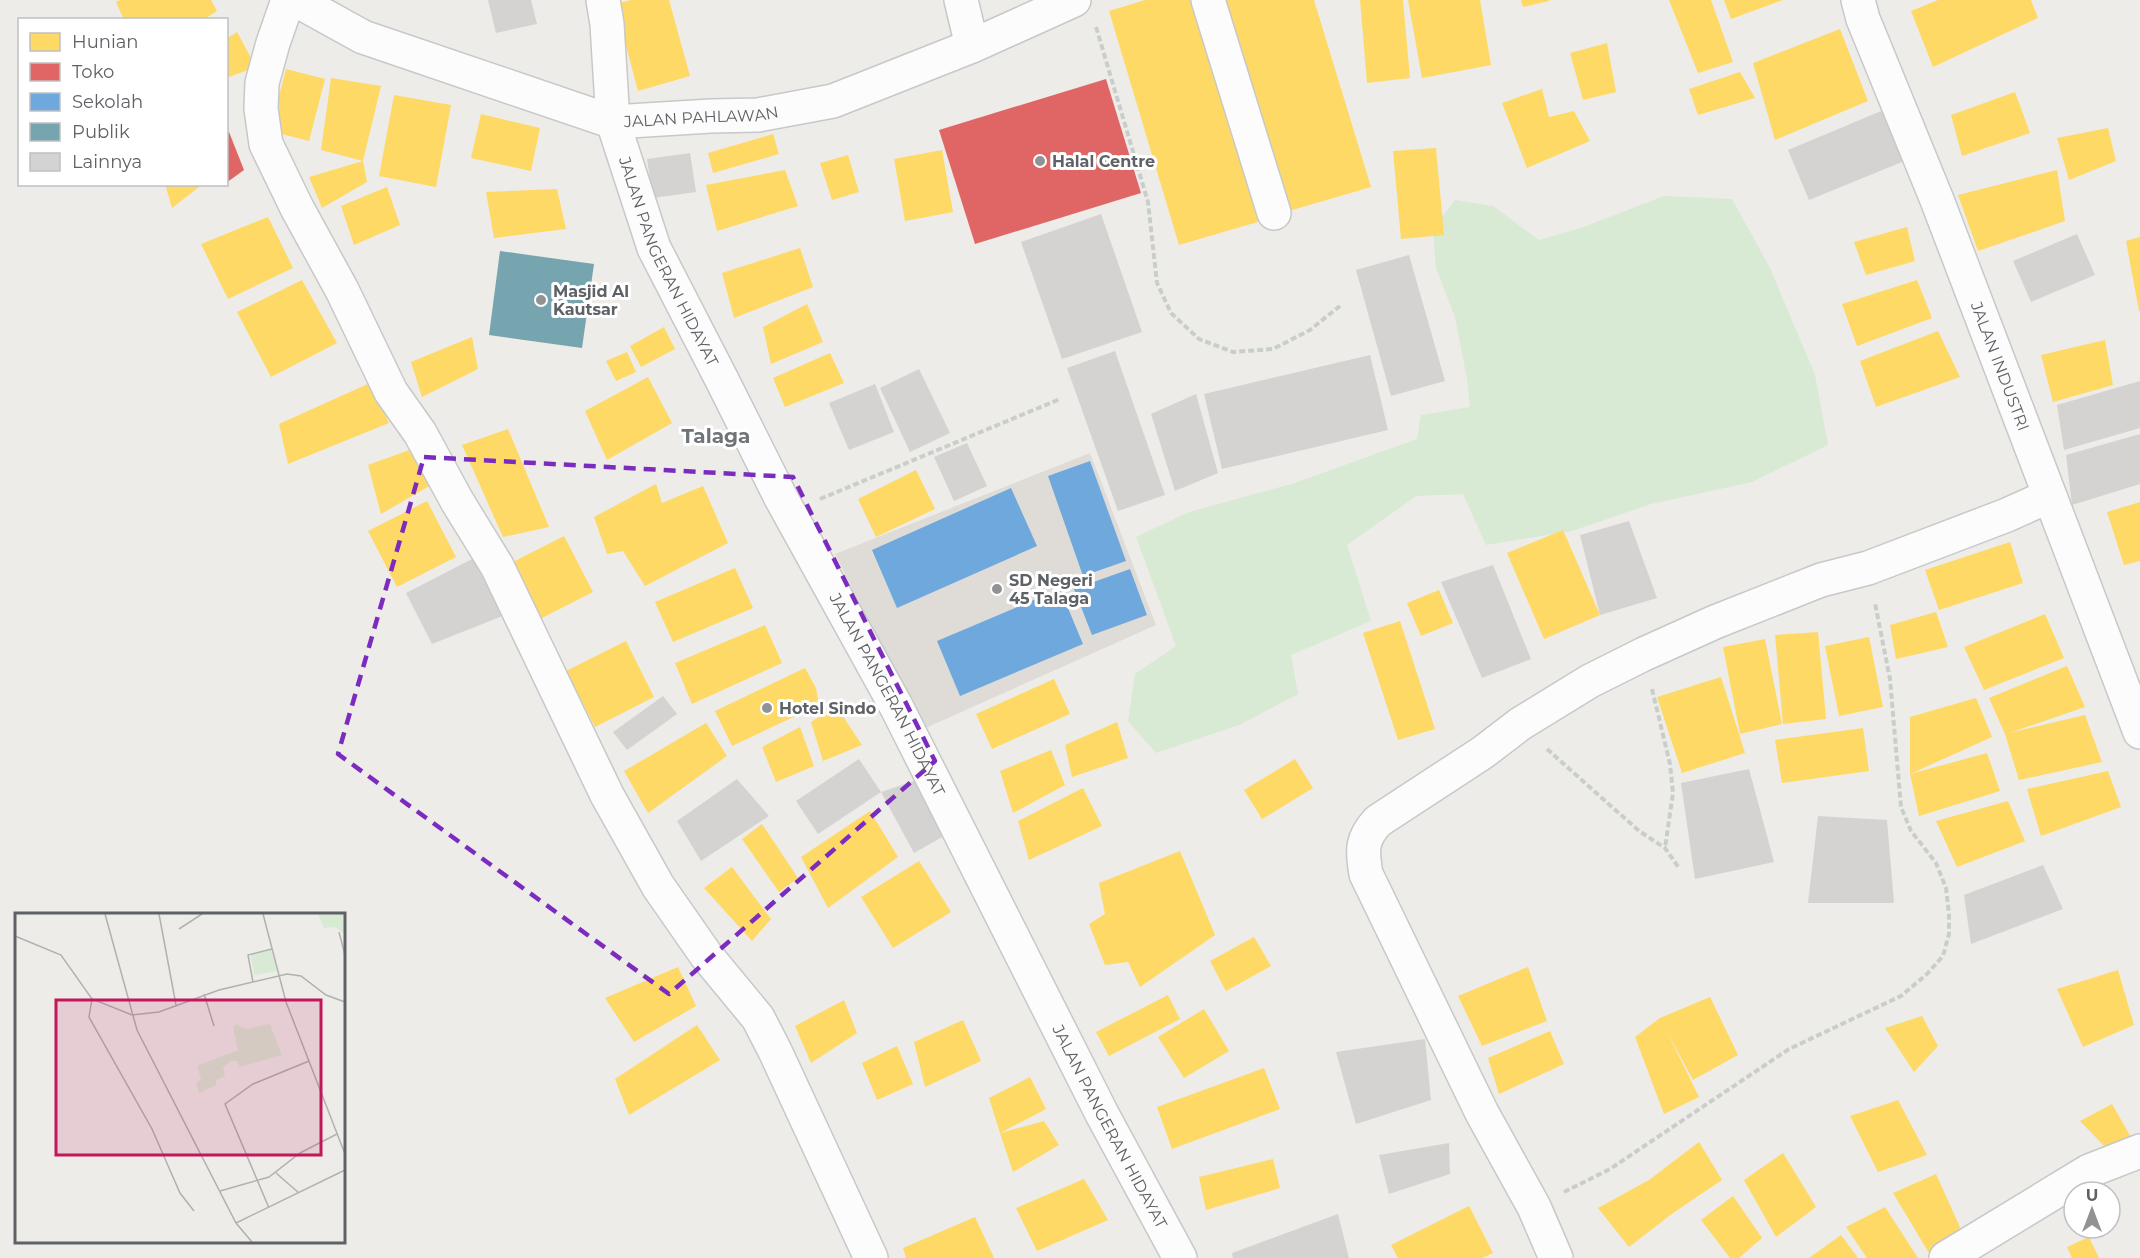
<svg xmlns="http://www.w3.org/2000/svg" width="2140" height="1258" font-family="Montserrat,sans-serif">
	<rect width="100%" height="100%" fill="#edece8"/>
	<!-- education -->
	<path fill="#dfdcd8" d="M1090,453L1156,625L921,730L835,554Z"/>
	<!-- green -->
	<path fill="#d8e9d4" d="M1664,196L1732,199L1770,268L1815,375L1828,445L1752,482L1651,504L1572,531L1486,545L1463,494L1416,496L1347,545L1371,621L1291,655L1298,694L1239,725L1156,753L1128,721L1135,674L1176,646L1136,537L1189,512L1295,483L1417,439L1421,415L1470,407L1467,379L1455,317L1436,268L1433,229L1455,200L1493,206L1539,240L1581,228Z"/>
	<!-- homes -->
	<g fill="#ffd966">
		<path d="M120,0H211L217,11L203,20H124L116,2Z"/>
		<path d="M631,0H669L690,76L638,91L615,4Z"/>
		<path d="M1145,0H1195L1261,221L1179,245L1109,11Z"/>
		<path d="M1225,0H1314L1371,187L1289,211Z"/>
		<path d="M1360,0H1403L1410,78L1367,83Z"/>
		<path d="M1408,0H1480L1491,65L1422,78Z"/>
		<path d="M1521,0H1549V1L1523,7Z"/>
		<path d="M1669,0H1711L1733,62L1698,73Z"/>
		<path d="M1724,0H1783L1731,19Z"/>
		<path d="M1938,0H2031L2038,18L1933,67L1911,11Z"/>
		<path d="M1840,29L1868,101L1775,140L1753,63Z"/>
		<path d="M237,32L256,67L226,78V39Z"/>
		<path d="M1607,43L1616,92L1583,100L1570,53Z"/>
		<path d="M286,69L325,79L309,141L270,131Z"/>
		<path d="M1740,72L1755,98L1698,115L1689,89Z"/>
		<path d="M331,78L381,86L363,161L321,150Z"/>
		<path d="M1542,89L1549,117L1574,111L1590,141L1527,168L1502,103Z"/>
		<path d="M2015,92L2030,133L1962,156L1951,115Z"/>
		<path d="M394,95L451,105L436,187L379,176Z"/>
		<path d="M481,114L540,128L531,171L471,158Z"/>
		<path d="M2108,128L2116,161L2069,180L2057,138Z"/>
		<path d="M773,134L779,154L713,173L708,153Z"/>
		<path d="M1436,148L1444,235L1401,239L1393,151Z"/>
		<path d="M942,150L953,212L905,221L894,159Z"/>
		<path d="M848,155L859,192L832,200L820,163Z"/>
		<path d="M363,161L367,182L322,208L309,177Z"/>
		<path d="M785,170L798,206L717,231L706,185Z"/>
		<path d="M2057,170L2065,221L1978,251L1958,195Z"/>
		<path d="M165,184H198L199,187L172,208Z"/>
		<path d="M387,187L400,225L354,245L341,206Z"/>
		<path d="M557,189L566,229L494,238L486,192Z"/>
		<path d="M268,217L293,268L228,299L201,244Z"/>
		<path d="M1907,227L1915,261L1866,275L1854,242Z"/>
		<path d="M2140,237V311H2139L2126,241Z"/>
		<path d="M800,248L813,287L734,318L722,273Z"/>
		<path d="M302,280L337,343L271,377L237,312Z"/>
		<path d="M1917,280L1932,318L1857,346L1842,304Z"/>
		<path d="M807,304L823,342L771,364L763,327Z"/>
		<path d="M664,327L675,349L641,367L630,346Z"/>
		<path d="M1938,331L1960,377L1876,407L1860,361Z"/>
		<path d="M472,337L478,369L422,397L411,362Z"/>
		<path d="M2105,340L2113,385L2053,402L2041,355Z"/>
		<path d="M627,352L636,372L616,381L606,361Z"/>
		<path d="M830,353L844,383L785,407L773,378Z"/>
		<path d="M648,377L672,423L607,460L585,411Z"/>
		<path d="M370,383L389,423L288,464L279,424Z"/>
		<path d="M508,429L549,527L503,537L462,445Z"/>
		<path d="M426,444L438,481L381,514L368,465Z"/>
		<path d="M916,470L935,509L876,537L858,499Z"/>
		<path d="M656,484L662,503L703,486L728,543L645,586L623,551L607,554L594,517Z"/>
		<path d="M427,501L456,557L397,587L368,531Z"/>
		<path d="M2140,502V561L2124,565L2107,512Z"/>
		<path d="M1563,530L1600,615L1544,639L1507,553Z"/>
		<path d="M564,536L593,592L534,622L505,566Z"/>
		<path d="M2010,542L2023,583L1939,610L1925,570Z"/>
		<path d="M735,568L753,608L673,642L655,602Z"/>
		<path d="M1439,590L1453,623L1421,636L1407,603Z"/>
		<path d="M1936,612L1948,647L1896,659L1890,625Z"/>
		<path d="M2045,614L2064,658L1984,690L1964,647Z"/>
		<path d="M1400,621L1435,729L1398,740L1363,633Z"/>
		<path d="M765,625L782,663L692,704L675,663Z"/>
		<path d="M1818,632L1826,719L1783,724L1775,635Z"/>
		<path d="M1869,637L1883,707L1839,716L1825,646Z"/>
		<path d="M1765,639L1782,724L1740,734L1723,647Z"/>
		<path d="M626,641L654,697L595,727L566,671Z"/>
		<path d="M2067,666L2085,707L2009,733L2085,715L2102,762L2019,780L2005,734L1989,698Z"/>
		<path d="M805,668L816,688L819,705L732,746L715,711Z"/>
		<path d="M1721,677L1745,753L1682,773L1657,697Z"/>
		<path d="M1054,679L1070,714L992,749L976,714Z"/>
		<path d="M1976,698L1992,737L1910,774V717Z"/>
		<path d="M836,706L862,745L823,761L811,722Z"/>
		<path d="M1117,722L1128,758L1072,777L1065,745Z"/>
		<path d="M706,723L727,756L648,813L624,771Z"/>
		<path d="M800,727L814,766L776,782L762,747Z"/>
		<path d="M1863,728L1869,771L1782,783L1775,740Z"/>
		<path d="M1051,750L1065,785L1013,813L1000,771Z"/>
		<path d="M1987,753L2000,791L1919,816L1910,774Z"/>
		<path d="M1295,759L1313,788L1262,819L1244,790Z"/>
		<path d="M2108,771L2121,807L2041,836L2027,789Z"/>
		<path d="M1083,788L1102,826L1029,860L1018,821Z"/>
		<path d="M2008,801L2025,841L1957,867L1936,821Z"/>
		<path d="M870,811L898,857L828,908L801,857Z"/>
		<path d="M762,824L798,878L779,892L742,839Z"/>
		<path d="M1180,851L1215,935L1140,987L1128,962L1105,965L1089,924L1105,914L1099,883Z"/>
		<path d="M919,861L951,912L893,948L861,897Z"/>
		<path d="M732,867L771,919L752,941L704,888Z"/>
		<path d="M1254,937L1271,966L1226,991L1210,961Z"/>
		<path d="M678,967L696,1006L634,1042L605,998Z"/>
		<path d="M1528,967L1547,1021L1482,1046L1458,996Z"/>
		<path d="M2118,970L2134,1025L2083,1047L2057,989Z"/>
		<path d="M1168,995L1180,1019L1109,1056L1096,1032Z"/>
		<path d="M1710,997L1738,1055L1693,1080L1667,1032L1699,1097L1664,1114L1635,1037L1660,1018Z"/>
		<path d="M844,1000L857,1033L811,1063L795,1026Z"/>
		<path d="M1204,1009L1229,1051L1184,1078L1158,1037Z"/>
		<path d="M1922,1016L1938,1046L1914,1072L1885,1028Z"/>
		<path d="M963,1020L981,1061L925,1087L914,1042Z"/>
		<path d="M697,1025L720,1060L629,1115L615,1079Z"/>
		<path d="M1550,1031L1564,1064L1499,1094L1488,1058Z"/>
		<path d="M897,1046L913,1084L877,1100L862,1063Z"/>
		<path d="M1264,1068L1280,1109L1172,1149L1157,1107Z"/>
		<path d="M1030,1077L1046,1109L1000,1133L989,1098Z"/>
		<path d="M1898,1100L1927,1155L1878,1172L1850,1116Z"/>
		<path d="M2112,1104L2132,1139L2107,1149L2080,1121Z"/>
		<path d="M1044,1121L1059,1145L1013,1172L1000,1133Z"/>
		<path d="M1699,1142L1722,1180L1673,1213L1629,1247L1598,1208L1649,1180Z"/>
		<path d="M1783,1153L1816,1207L1776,1237L1744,1180Z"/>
		<path d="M1273,1159L1280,1188L1206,1210L1199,1177Z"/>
		<path d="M1936,1174L1964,1236L1929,1253L1893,1193Z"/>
		<path d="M1084,1179L1108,1220L1037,1251L1016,1208Z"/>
		<path d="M1733,1196L1762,1238L1739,1258H1730L1701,1220Z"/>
		<path d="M1469,1206L1493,1253L1482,1258H1398L1391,1245Z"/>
		<path d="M1885,1207L1918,1258H1867L1846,1227Z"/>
		<path d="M975,1217L994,1258H906L903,1248Z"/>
		<path d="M1841,1235L1858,1258H1809Z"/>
		<path d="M2089,1237L2099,1258H2072L2067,1247Z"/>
	</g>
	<!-- shops -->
	<g fill="#e06666">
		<path d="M1106,79L1141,193L975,244L939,130Z"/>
		<path d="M229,132L244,170L226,183V133Z"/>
	</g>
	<!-- schools -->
	<g fill="#6fa8dc">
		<path d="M1090,461L1126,561L1083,576L1048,476Z"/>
		<path d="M1011,488L1037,546L897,608L872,550Z"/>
		<path d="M1130,569L1147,615L1092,635L1074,589Z"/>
		<path d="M1060,589L1083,644L960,696L937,641Z"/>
	</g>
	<!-- public -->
	<path fill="#76a5af" d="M500,251L594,264L582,348L489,335Z"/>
	<!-- building -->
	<g fill="#d4d3d1">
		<path d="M488,0H531L537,24L496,33Z"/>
		<path d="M1886,109L1907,160L1809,200L1788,150Z"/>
		<path d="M690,153L696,192L653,198L647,159Z"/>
		<path d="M1101,214L1142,332L1062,359L1021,242Z"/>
		<path d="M2077,234L2095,275L2031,302L2013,261Z"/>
		<path d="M1409,255L1445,381L1391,396L1356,270Z"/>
		<path d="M1115,351L1165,495L1118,511L1067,368Z"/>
		<path d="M1370,355L1388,430L1222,469L1204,394Z"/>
		<path d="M919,369L950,433L910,452L880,388Z"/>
		<path d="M2140,381V428L2064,450L2057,405Z"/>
		<path d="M875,384L894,432L849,450L829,403Z"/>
		<path d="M1196,394L1218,473L1175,491L1151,414Z"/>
		<path d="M2140,434V484L2072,505L2066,455Z"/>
		<path d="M967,443L987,486L954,501L934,457Z"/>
		<path d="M1629,521L1657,598L1600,615L1580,535Z"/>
		<path d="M476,557L505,615L432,644L406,593Z"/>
		<path d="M1493,565L1531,659L1482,678L1441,582Z"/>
		<path d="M663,696L677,714L627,750L613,732Z"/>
		<path d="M859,759L881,792L818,834L796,801Z"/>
		<path d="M1749,769L1774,862L1695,879L1681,783Z"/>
		<path d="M737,779L769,816L701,861L677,821Z"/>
		<path d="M914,781L944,836L914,853L881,792Z"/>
		<path d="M1818,816L1887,820L1894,903H1808Z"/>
		<path d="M2043,865L2063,909L1971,944L1964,895Z"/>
		<path d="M1425,1039L1431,1100L1356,1124L1336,1052Z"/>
		<path d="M1449,1143L1450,1174L1389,1194L1379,1155Z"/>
		<path d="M1338,1214L1349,1258H1233L1232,1253Z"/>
	</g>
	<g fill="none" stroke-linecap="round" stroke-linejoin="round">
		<!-- minor casing -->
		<g stroke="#c7c8c8" stroke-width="36">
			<g id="minor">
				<path d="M288,0L273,43L262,83L261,109L266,144L297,208L342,290L391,392L420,433L457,501L497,566L607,795L658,886L706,955L758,1018L775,1051L871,1258"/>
				<path id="s1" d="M296,0L363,37L613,122L711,116L758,115L833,101L972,46L1074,0"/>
				<path id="s2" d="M603,0L607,24L613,122L654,248L722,380L781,498L896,706L1102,1114L1180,1258"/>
				<path d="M961,0L972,46"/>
				<path d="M1208,0L1274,213"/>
				<path id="s3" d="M1858,0L1863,19L1937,200L2140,732"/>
				<path d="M1556,1258L1534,1207L1482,1113L1366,874C1362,851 1361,839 1378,821L1482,753L1520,724L1590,681L1644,654L1715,622L1821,580L1868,568L2007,515L2049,496"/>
				<path d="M1946,1258L2089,1171L2140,1151"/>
			</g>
		</g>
		<!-- path -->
		<g stroke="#cacecb" stroke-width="4" stroke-dasharray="6 3" stroke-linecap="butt">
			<path d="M1096,27L1148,202L1157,283L1171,313L1199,339L1233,352L1273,349L1310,330L1340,306"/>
			<path d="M820,499L1060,399"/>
			<path d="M1652,689L1670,764L1673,793L1665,848"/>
			<path d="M1547,749L1639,831L1665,848L1679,868"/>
			<path d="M1564,1192L1610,1169L1789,1049L1901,996L1927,974L1943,956L1949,934V914L1946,888L1936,863L1911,831L1901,807L1890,679L1875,603"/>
		</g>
		<!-- minor -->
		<use href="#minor" stroke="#fcfcfc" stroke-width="33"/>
	</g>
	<!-- marked area -->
	<path fill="none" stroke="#7b2cbf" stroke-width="4.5" stroke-dasharray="12 8" stroke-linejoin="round" d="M424,457L793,477L935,761L669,994L338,754Z"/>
	<!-- markers -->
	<g fill="#909294" stroke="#fff" stroke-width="2">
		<circle cx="1040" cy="161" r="6"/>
		<circle cx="541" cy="300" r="6"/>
		<circle cx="997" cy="589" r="6"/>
		<circle cx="767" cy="708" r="6"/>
	</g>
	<g text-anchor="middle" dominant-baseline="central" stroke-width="6" stroke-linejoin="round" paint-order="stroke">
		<!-- street labels -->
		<g font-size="16" fill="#5e6266" stroke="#fff">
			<text stroke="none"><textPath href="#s1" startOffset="429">JALAN PAHLAWAN</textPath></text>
			<text stroke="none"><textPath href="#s2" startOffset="273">JALAN PANGERAN HIDAYAT</textPath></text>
			<text stroke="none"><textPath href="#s3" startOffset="393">JALAN INDUSTRI</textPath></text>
			<text stroke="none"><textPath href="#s2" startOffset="759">JALAN PANGERAN HIDAYAT</textPath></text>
			<text stroke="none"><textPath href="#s2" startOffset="1245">JALAN PANGERAN HIDAYAT</textPath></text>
		</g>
		<!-- poi labels -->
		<g font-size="16" font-weight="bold" fill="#5e6266" stroke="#fff" text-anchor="start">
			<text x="1052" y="161">Halal Centre</text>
			<text x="553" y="291">Masjid Al<tspan x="553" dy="18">Kautsar</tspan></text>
			<text x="1009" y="580">SD Negeri<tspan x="1009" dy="18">45 Talaga</tspan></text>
			<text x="779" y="708">Hotel Sindo</text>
		</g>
		<!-- quarter labels -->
		<g font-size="20" font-weight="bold" fill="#6f7478" stroke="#fff">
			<text x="716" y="436">Talaga</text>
		</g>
	</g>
	<!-- overview -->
	<g transform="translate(15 913)">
		<rect width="330" height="330" fill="#edece8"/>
		<path d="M303,1H330V21L320,14L309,15ZM256,37L262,58L239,62L236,42ZM221,111L231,116L255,111L267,142L225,154L222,148H216L208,154L210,163L201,167V172L184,180L181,170L186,166L182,153L223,137L218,115Z" fill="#d8e9d4"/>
		<path fill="none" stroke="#b0b1b0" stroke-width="1.5" d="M90,1L122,117L221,310L237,329M144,1L161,92M248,1L271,89L330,241M164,16L187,1M324,19L330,42M0,23L46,42L77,86L117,102L144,99L204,77L272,61L286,63L311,82L330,89M238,69L233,42L257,36M189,81L199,113M77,86L74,104L137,216L165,280L179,298M261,260L284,280M205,278L254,264L285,240L322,221M254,295L210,191L238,171L294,148M221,310L330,257"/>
		<path fill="#c2185b" fill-opacity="0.15" stroke="#c2185b" stroke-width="3" d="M41,87H306V242H41Z"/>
		<rect width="330" height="330" fill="none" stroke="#5e6266" stroke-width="3"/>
	</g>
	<!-- legend -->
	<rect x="18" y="18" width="210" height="168" fill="#ffffff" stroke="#bfc0c2" stroke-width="1.5"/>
	<rect x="30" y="33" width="30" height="18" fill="#ffd966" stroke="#bfc0c2" stroke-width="1.5"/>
	<text x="72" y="48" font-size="18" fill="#5e6266">Hunian</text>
	<rect x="30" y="63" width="30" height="18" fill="#e06666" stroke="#bfc0c2" stroke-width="1.5"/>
	<text x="72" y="78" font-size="18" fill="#5e6266">Toko</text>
	<rect x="30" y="93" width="30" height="18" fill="#6fa8dc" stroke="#bfc0c2" stroke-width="1.5"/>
	<text x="72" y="108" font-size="18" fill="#5e6266">Sekolah</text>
	<rect x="30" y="123" width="30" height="18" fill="#76a5af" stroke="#bfc0c2" stroke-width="1.5"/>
	<text x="72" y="138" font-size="18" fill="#5e6266">Publik</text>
	<rect x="30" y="153" width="30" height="18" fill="#d4d3d1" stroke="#bfc0c2" stroke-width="1.5"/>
	<text x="72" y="168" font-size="18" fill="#5e6266">Lainnya</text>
	<!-- north arrow -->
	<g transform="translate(2092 1210)"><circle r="28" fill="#ffffff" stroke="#bfc0c2" stroke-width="1.5"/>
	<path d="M0-4.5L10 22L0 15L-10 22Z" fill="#909294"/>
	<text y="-9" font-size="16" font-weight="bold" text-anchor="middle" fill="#5e6266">U</text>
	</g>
</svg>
